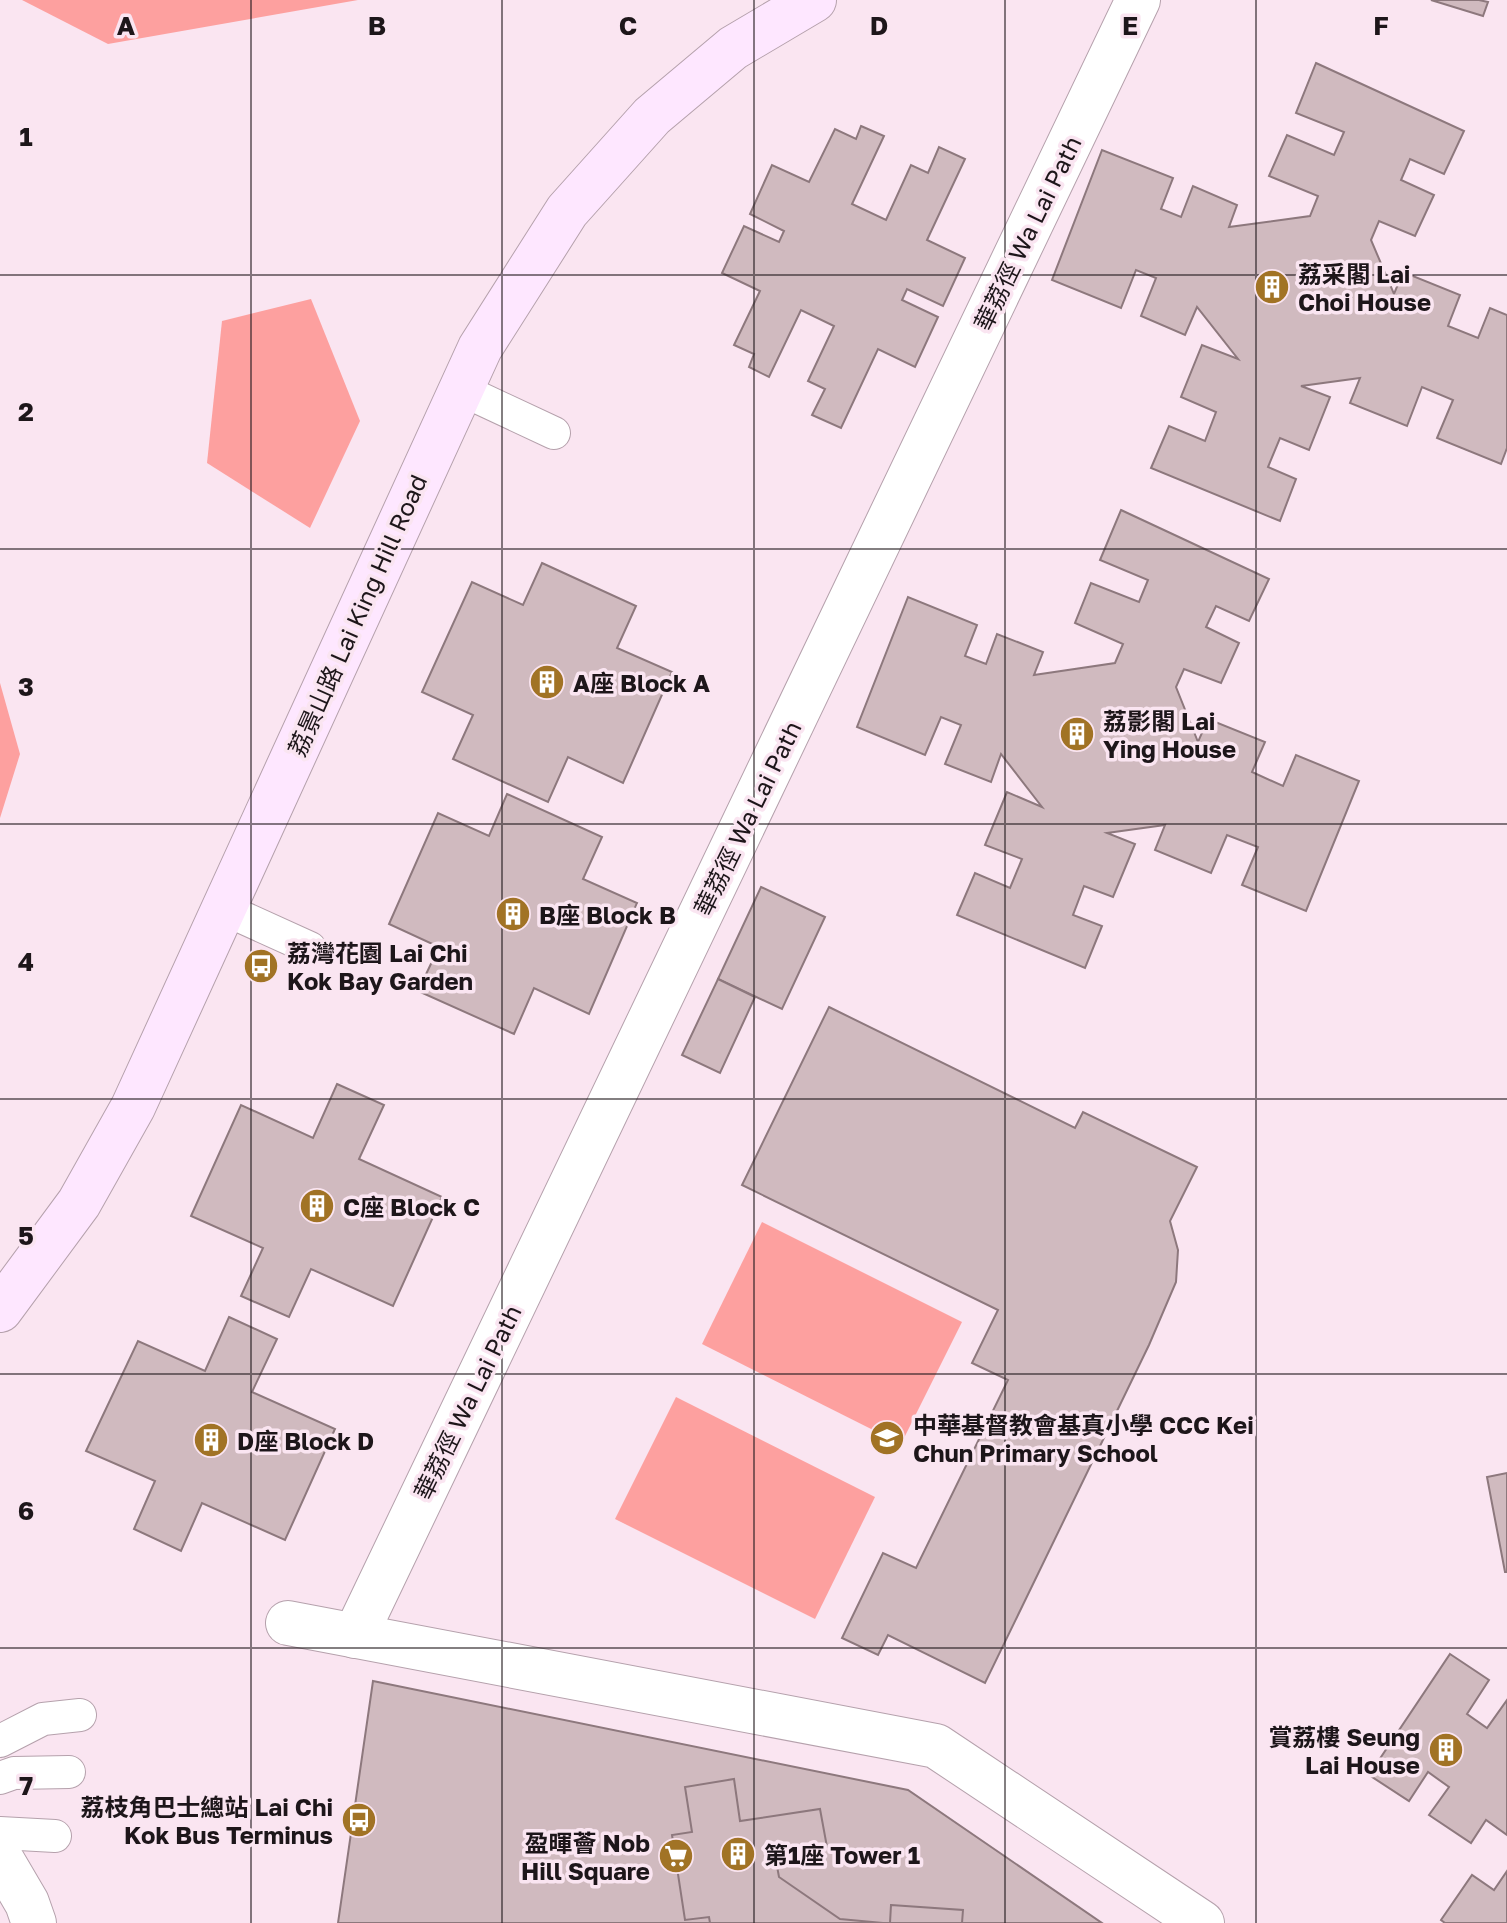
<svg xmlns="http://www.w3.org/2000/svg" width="1507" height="1923" font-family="'Golos Text','Noto Sans TC',sans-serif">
	<rect width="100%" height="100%" fill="#fae5f1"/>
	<!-- green -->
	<g fill="#fda09f">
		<path d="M22,0H358L108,44Z"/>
		<path d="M311,299L360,421L310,528L207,463L222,321Z"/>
		<path d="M0,683L20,754L0,818Z"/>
		<path d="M762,1222L962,1322L901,1444L702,1344Z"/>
		<path d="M676,1397L875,1497L815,1619L615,1519Z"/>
	</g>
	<!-- building -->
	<g fill="#d0babf" stroke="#8d787d" stroke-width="2">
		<path d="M1431,0H1479L1488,2L1483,16Z"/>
		<path d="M1316,63L1464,131L1444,174L1410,159L1401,180L1434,195L1415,236L1379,221L1371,240L1394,294L1403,272L1460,295L1448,326L1478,338L1490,308L1507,315V448L1501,464L1437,438L1453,400L1422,387L1407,426L1350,403L1360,378L1301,386L1330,397L1309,450L1280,438L1268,467L1296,479L1280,521L1151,468L1169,426L1205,441L1216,412L1181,397L1202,345L1238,359L1197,307L1185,335L1141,316L1156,278L1136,270L1121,308L1052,280L1102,150L1173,178L1161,209L1181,217L1193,186L1237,205L1229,227L1310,216L1318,196L1269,176L1287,135L1334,155L1344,132L1296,113Z"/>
		<path d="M861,126L884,136L852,204L886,220L911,165L928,173L939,147L965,159L927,240L965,258L943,306L907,289L902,300L938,317L915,367L878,349L841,428L812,415L825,389L808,381L834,326L801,310L769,377L749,367L754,354L734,345L760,291L722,273L744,226L779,242L784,231L750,214L772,165L809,182L835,129L856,139Z"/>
		<path d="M1121,510L1269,579L1249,621L1216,606L1206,627L1239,643L1221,683L1184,669L1176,687L1198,742L1208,719L1265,742L1252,772L1283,786L1296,755L1359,781L1306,911L1242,885L1258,847L1227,835L1211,873L1155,850L1165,825L1107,833L1135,844L1113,897L1084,886L1073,915L1102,926L1085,968L957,915L975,873L1010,888L1022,859L985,845L1007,792L1042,807L1001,754L991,782L945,764L961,725L941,717L925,755L857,727L908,597L977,625L965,656L986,664L997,634L1043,652L1034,675L1115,663L1123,644L1075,623L1091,583L1139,602L1148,580L1100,560Z"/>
		<path d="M542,563L636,606L617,648L672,672L623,783L568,757L548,802L453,759L473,715L422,692L472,582L523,605Z"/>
		<path d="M507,794L602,837L583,879L637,903L589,1014L534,988L514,1034L418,991L439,947L389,924L438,813L489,836Z"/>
		<path d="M761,887L825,917L782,1009L718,979Z"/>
		<path d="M718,979L755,997L720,1073L682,1055Z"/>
		<path d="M829,1007L1075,1128L1083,1112L1197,1167L1170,1221L1178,1250L1176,1282L1149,1345L985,1683L888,1635L878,1655L842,1638L883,1553L916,1568L1008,1380L972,1363L998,1310L742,1185Z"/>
		<path d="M337,1084L384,1105L359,1159L442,1197L393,1306L311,1269L289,1317L241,1296L263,1248L191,1216L241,1105L313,1138Z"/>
		<path d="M229,1317L277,1339L252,1392L335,1429L285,1540L202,1503L181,1551L134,1529L155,1481L86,1451L138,1341L205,1371Z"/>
		<path d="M1507,1473V1572H1505L1487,1477Z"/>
		<path d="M1450,1654L1489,1680L1467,1714L1487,1728L1507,1700V1835L1486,1820L1471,1843L1429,1815L1449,1787L1428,1772L1409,1801L1369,1775Z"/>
		<path d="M373,1681L908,1790L1102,1923H338Z"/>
		<path d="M734,1779L740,1821L820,1809L827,1847L776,1861L779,1877L840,1919L883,1923H710L709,1917L685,1920L672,1835L692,1832L685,1787Z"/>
		<path d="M1507,1871V1923H1445L1441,1920L1472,1875L1494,1890Z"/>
		<path d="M891,1905L963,1910L962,1923H890Z"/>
	</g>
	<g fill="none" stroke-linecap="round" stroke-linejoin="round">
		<!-- service casing -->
		<g stroke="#b5a1ac" stroke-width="34">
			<g id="service">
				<path d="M460,389L554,433"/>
				<path d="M224,909L310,948"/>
				<path d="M0,1741L43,1719L80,1715"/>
				<path d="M0,1778L14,1773L69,1772"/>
				<path d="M0,1833L55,1836"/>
			</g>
		</g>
		<!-- pedestrian casing -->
		<g stroke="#b5a1ac" stroke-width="46">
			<g id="pedestrian">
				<path d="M288,1623L936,1746L1202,1923"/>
				<path d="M355,1636L1138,0"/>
			</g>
		</g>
		<!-- minor casing -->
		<g stroke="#b5a1ac" stroke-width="46">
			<path id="minor" d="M0,1857L27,1903L34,1923"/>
		</g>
		<!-- secondary casing -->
		<g stroke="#b5a1ac" stroke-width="46">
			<path id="secondary" d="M0,1310L79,1203L133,1107L480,348L567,211L652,116L733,48L814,0"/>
		</g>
		<!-- service -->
		<use href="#service" stroke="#fff" stroke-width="32"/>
		<!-- pedestrian -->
		<use href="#pedestrian" stroke="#fff" stroke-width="44"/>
		<!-- minor -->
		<use href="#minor" stroke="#fff" stroke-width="44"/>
		<!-- secondary -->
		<use href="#secondary" stroke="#fee7ff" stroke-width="44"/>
	</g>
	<!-- grid -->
	<path fill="none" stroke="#1d161a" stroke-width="2" stroke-opacity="0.55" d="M251,0V1923M502,0V1923M754,0V1923M1005,0V1923M1256,0V1923M0,275H1507M0,549H1507M0,824H1507M0,1099H1507M0,1374H1507M0,1648H1507"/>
	<!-- icons -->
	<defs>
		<g id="building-disc" transform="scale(1.8)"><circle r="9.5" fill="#a17325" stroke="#fae5f1"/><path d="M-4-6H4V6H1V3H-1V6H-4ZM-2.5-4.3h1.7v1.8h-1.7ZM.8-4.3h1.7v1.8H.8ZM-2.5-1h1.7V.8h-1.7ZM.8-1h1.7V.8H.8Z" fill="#fff"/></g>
		<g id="bus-disc" transform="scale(1.8)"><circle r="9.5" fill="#a17325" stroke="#fae5f1"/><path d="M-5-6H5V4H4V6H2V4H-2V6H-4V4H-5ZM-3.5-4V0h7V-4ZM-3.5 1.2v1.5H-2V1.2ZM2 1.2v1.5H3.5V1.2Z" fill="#fff"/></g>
		<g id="school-disc" transform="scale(1.8)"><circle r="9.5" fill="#a17325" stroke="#fae5f1"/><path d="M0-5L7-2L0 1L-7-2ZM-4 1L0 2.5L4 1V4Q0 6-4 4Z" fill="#fff"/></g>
		<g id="supermarket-disc" transform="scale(1.8)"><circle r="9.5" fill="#a17325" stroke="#fae5f1"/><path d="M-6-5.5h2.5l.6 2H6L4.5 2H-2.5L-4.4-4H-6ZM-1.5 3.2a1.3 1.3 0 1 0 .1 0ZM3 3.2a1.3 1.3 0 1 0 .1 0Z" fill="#fff"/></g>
	</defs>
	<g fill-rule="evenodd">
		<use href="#building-disc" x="1272" y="287"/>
		<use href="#building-disc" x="547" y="682"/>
		<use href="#building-disc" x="1077" y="734"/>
		<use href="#building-disc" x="513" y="914"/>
		<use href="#bus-disc" x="261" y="966"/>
		<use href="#building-disc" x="317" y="1206"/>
		<use href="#school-disc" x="887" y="1438"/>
		<use href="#building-disc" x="211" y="1440"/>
		<use href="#building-disc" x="1446" y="1750"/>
		<use href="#bus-disc" x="359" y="1820"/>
		<use href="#building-disc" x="738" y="1854"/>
		<use href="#supermarket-disc" x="676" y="1856"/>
	</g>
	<g text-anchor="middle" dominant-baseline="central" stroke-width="7" stroke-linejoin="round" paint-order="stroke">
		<!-- street labels -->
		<g font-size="24" fill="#1d161a" stroke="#fae5f1">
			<text transform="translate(1027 233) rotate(-64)">華荔徑 Wa Lai Path</text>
			<text transform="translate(357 615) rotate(-66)">荔景山路 Lai King Hill Road</text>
			<text transform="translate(747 818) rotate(-64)">華荔徑 Wa Lai Path</text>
			<text transform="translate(467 1402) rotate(-64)">華荔徑 Wa Lai Path</text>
		</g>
		<!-- poi labels -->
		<g font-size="24" font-weight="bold" fill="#1d161a" stroke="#fae5f1" text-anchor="start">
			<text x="1298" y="273">荔采閣 Lai<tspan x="1298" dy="28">Choi House</tspan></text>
			<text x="573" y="682">A座 Block A</text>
			<text x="1103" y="720">荔影閣 Lai<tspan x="1103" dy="28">Ying House</tspan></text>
			<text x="539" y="914">B座 Block B</text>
			<text x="287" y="952">荔灣花園 Lai Chi<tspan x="287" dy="28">Kok Bay Garden</tspan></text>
			<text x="343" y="1206">C座 Block C</text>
			<text x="913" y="1424">中華基督教會基真小學 CCC Kei<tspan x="913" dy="28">Chun Primary School</tspan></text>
			<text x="237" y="1440">D座 Block D</text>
			<text x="1420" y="1736" text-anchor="end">賞荔樓 Seung<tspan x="1420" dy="28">Lai House</tspan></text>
			<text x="333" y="1806" text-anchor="end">荔枝角巴士總站 Lai Chi<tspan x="333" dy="28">Kok Bus Terminus</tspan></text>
			<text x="650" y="1842" text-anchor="end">盈暉薈 Nob<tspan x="650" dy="28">Hill Square</tspan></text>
			<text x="764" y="1854">第1座 Tower 1</text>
		</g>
	</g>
	<g font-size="26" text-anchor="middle" font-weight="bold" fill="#1d161a" stroke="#fae5f1" stroke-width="7" stroke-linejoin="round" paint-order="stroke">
		<text x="126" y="35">A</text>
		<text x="377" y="35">B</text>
		<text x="628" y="35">C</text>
		<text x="879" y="35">D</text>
		<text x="1130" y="35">E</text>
		<text x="1381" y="35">F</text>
		<text x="26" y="146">1</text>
		<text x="26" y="421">2</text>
		<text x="26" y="696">3</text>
		<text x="26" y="971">4</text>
		<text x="26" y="1245">5</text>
		<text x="26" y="1520">6</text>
		<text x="26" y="1795">7</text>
	</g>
</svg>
